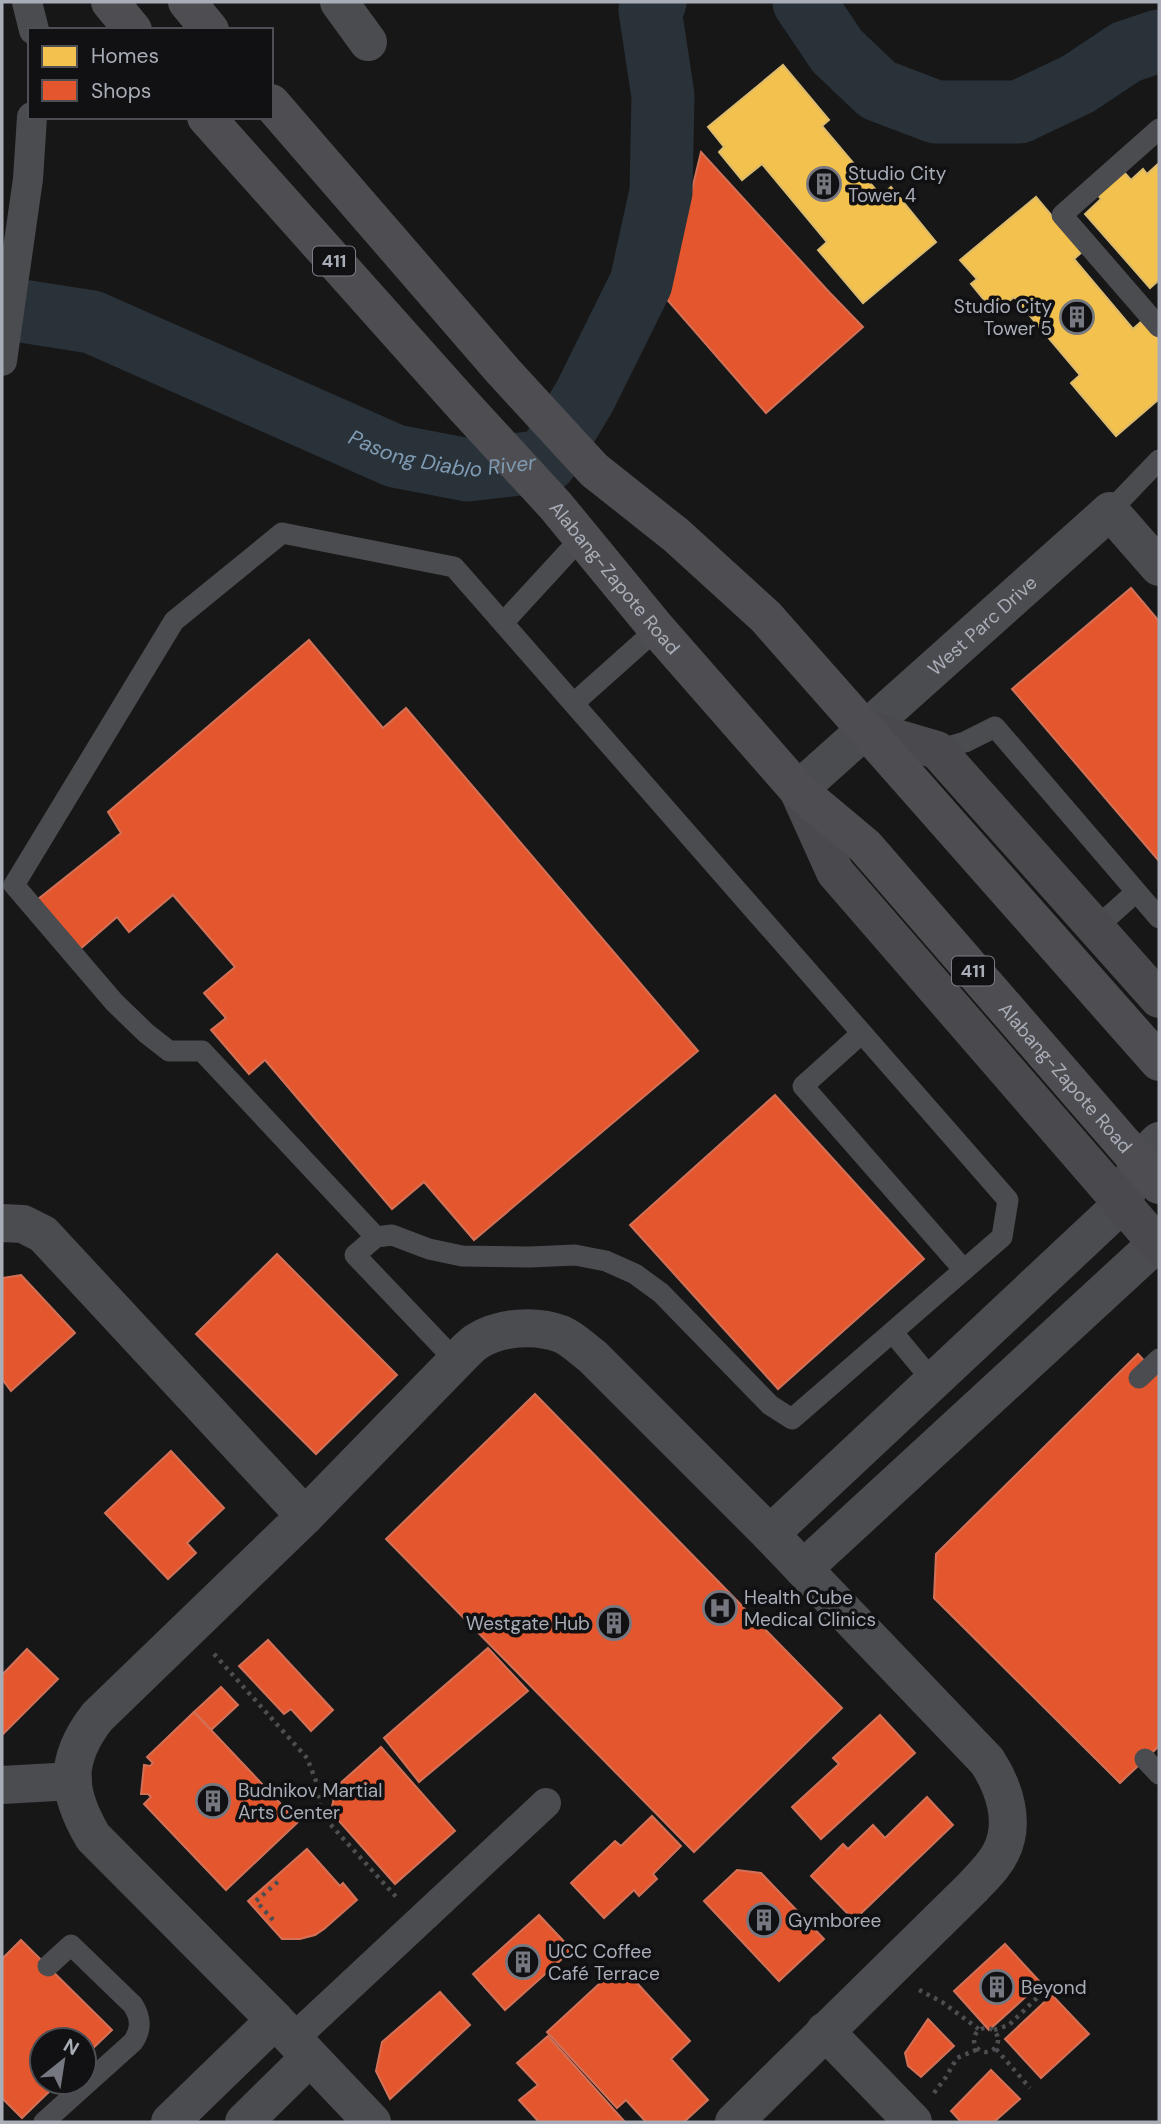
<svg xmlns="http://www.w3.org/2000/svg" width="1161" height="2124" font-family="'DM Sans',sans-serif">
	<rect width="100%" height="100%" fill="#171717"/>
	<!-- homes -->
	<g fill="#f2c14e" stroke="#dcbb6e" stroke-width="2">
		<path d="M783,65L829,120L822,126L881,196L891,187L936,242L863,303L818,250L827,242L762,164L742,180L719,152L724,147L708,127Z"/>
		<path d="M1159,163V280L1150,288L1085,214L1101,199L1097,194L1123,171L1131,180L1143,169L1147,174Z"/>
		<path d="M1036,197L1082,252L1074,259L1133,329L1143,320L1159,339V399L1116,436L1071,383L1080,375L1014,297L995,313L971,284L977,279L960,260Z"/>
	</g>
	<!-- shops -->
	<g fill="#e4572e" stroke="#d27157" stroke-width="2">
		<path d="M701,152L830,293L863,327L766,413L664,296L676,267L679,243Z"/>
		<path d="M1131,588L1159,621V861L1012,689Z"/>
		<path d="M309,640L383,728L406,708L698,1051L474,1240L424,1182L392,1209L265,1060L249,1074L211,1030L226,1018L204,993L235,967L173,895L129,932L117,917L79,950L37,900L121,833L108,812Z"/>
		<path d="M775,1095L924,1259L778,1389L630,1225Z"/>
		<path d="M277,1254L397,1375L316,1454L196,1334Z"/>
		<path d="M21,1275L75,1333L11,1391L2,1379V1278Z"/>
		<path d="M1138,1354L1159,1377V1746L1120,1783L934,1598L936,1554Z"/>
		<path d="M535,1394L842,1708L694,1852L386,1539Z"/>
		<path d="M171,1451L224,1508L187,1543L196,1553L168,1579L105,1513Z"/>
		<path d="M268,1640L333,1710L311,1731L291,1709L284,1714L239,1666Z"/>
		<path d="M488,1648L528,1691L419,1782L384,1738Z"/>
		<path d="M27,1649L58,1679L2,1735V1675Z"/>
		<path d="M221,1687L238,1705L211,1730L194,1712Z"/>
		<path d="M194,1712L298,1822L226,1890L144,1804L151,1797L148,1794H141L144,1765L150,1766L153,1763L147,1757Z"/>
		<path d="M880,1715L915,1753L821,1839L792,1807L839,1764L833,1758Z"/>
		<path d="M381,1747L455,1831L395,1884L331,1812L336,1787Z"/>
		<path d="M927,1797L953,1825L854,1920L811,1876L843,1844L848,1849L873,1825L885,1838Z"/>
		<path d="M652,1816L681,1846L653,1874L657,1879L639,1896L634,1890L604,1918L571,1883L615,1841L621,1846Z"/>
		<path d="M307,1849L340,1886L343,1883L357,1900L324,1929L315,1935L300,1939H282L248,1901Z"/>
		<path d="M737,1870L761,1873L824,1939L779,1981L704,1901Z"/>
		<path d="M539,1915L572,1950L505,2010L473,1974Z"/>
		<path d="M21,1940L112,2030L84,2057V2040H42V2082H59L22,2118L2,2098V1959Z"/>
		<path d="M1005,1944L1041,1983L989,2030L954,1991Z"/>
		<path d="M626,1971L690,2041L671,2059L708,2100L684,2122H646L626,2100L617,2108L547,2032L611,1973Z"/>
		<path d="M440,1992L470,2025L390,2099L376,2071L382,2042Z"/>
		<path d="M1052,1995L1089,2034L1041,2078L1005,2039Z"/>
		<path d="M928,2019L954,2046L921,2077L908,2066L905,2053Z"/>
		<path d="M548,2036L625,2122H539L519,2100L538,2085L517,2063Z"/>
		<path d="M991,2070L1020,2099L994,2122H961L951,2111Z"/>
	</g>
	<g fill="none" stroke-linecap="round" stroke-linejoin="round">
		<!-- river -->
		<g stroke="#2a3239" stroke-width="63">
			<path d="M804,2L837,51L878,90L936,112H1019L1078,84L1126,52L1159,41"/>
			<path id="s1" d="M2,308L92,322L395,456L468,470L546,461L585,396L641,283L661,192L663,96L650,10L655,2"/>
		</g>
		<!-- path -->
		<g stroke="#4d4e52" stroke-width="4.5" stroke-dasharray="3.5 5" stroke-linecap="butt">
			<path d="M214,1654L307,1758L318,1786L320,1813L398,1899"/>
			<path d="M273,1920L256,1901L281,1879"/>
			<path d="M919,1990L942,2002L980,2030"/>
			<circle cx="986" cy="2040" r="12"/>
			<path d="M994,2030L1009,2025L1044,1991"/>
			<path d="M996,2049L1030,2088"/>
			<path d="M934,2093L946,2077L957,2058L978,2049"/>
		</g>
		<!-- service -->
		<g stroke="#4b4c50" stroke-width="21">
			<path d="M1159,129L1062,215L1159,327"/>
			<path d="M1110,511L1159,460"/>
			<path d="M503,623L582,537"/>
			<path d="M574,703L657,629"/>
			<path d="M937,750L965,742L995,727L1159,918"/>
			<path d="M1097,927L1136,892"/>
			<path d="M862,1033L803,1086L964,1270"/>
			<path d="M376,1237L202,1051H169L146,1033L114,1002L14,885L174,621L282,533L454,567L1008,1200L1002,1237L792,1419L770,1405L661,1293L635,1274L606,1261L575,1255L530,1257L462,1256L429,1249L392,1235L376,1237L355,1255L456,1361"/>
			<path d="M893,1333L933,1381"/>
			<path d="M1139,1378L1159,1359"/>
			<path d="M1145,1759L1159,1774"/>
			<path d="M44,2122L133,2042C142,2029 141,2018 133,2005L71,1945L48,1966"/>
		</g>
		<!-- pedestrian -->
		<g stroke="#4b4c50" stroke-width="30">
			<path d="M27,2L34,30"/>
			<path d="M2,361L28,179L32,117"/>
			<path d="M293,2039L546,1803"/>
		</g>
		<!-- minor -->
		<g stroke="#4b4c50" stroke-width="38">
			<path d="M339,2L368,42"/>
			<path id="s2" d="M798,790L1110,511L1159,567"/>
			<path d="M2,1223L23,1224L43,1234L305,1516"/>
			<path d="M770,1534L1123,1203L1139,1161L1159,1141"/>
			<path d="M803,1569L1157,1243L1159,1238"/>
			<path d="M2,1785L73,1781"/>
			<path d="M825,2031L913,2122"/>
			<path d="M170,2122L275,2020"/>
			<path d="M244,2122L310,2057"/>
			<path d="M372,2122L275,2020L93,1837C66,1791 64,1760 97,1717L305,1516L456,1361C462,1355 469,1347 476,1342C499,1327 535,1324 561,1334C573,1339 582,1349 592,1356L770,1534L987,1761C1004,1787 1016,1822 1001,1852C995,1865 983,1876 973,1887L734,2122"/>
		</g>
		<!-- secondary -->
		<g stroke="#4a4a4e" stroke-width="38">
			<path d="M865,729L937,750L1159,999"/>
			<path d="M798,790L835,872L1159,1246"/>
		</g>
		<!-- trunk -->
		<g stroke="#4e4e52" stroke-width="38">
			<path d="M110,2L133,30"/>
			<path d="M187,2L210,30"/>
			<path d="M271,103L503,371L594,470L676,535L766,617L1159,1062"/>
			<path id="s3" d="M206,117L463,405L555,505L657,629L798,790L865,846L1159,1185"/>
		</g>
	</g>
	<!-- icons -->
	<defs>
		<g id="building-ring" transform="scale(1.75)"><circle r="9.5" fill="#111113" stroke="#757880" stroke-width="1.5"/><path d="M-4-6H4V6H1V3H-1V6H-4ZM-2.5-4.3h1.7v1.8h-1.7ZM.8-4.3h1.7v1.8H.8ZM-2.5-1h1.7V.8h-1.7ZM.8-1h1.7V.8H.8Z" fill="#757880"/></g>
		<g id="hospital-ring" transform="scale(1.75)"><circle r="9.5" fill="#111113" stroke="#757880" stroke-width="1.5"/><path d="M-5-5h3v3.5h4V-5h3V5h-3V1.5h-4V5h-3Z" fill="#757880"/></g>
	</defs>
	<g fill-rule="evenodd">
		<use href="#building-ring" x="824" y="184"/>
		<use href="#building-ring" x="1077" y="317"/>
		<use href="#hospital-ring" x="720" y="1608"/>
		<use href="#building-ring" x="614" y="1623"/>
		<use href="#building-ring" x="213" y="1801"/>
		<use href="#building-ring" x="764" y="1920"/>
		<use href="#building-ring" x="523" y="1962"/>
		<use href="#building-ring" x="997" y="1987"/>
	</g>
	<g text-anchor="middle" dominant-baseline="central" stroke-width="7" stroke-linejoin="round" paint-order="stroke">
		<!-- shield labels -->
		<g fill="#111113" stroke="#7b7e86" stroke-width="2">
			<rect x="313" y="246.5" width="42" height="29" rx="5"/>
			<rect x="952" y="956.5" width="42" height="29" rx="5"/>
		</g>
		<g font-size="18" font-weight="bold" fill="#a8adb8">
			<text x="334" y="261">411</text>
			<text x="973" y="971">411</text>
		</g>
		<!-- poi labels -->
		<g font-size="19" fill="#a8adb8" stroke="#111113" text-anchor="start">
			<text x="848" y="173">Studio City<tspan x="848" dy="22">Tower 4</tspan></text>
			<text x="1052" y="306" text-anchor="end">Studio City<tspan x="1052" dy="22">Tower 5</tspan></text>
			<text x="744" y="1597">Health Cube<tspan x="744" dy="22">Medical Clinics</tspan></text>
			<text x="590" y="1623" text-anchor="end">Westgate Hub</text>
			<text x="238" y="1790">Budnikov Martial<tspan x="238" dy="22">Arts Center</tspan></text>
			<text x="788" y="1920">Gymboree</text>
			<text x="548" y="1951">UCC Coffee<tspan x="548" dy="22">Café Terrace</tspan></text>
			<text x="1021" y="1987">Beyond</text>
		</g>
		<!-- street labels -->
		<g font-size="19" fill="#a8adb8" stroke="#111113">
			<text stroke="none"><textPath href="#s3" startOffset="616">Alabang-Zapote Road</textPath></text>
			<text stroke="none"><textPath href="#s2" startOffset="247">West Parc Drive</textPath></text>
			<text stroke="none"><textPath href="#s3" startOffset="1290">Alabang-Zapote Road</textPath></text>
		</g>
		<!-- water labels -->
		<g font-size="21" font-style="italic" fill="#7f9bb3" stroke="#111113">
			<text stroke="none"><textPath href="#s1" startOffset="469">Pasong Diablo River</textPath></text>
		</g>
	</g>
	<!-- border -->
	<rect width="1161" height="2124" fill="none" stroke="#a8adb8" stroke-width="7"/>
	<!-- legend -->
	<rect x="28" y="28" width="245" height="91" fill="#111113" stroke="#4d4f55" stroke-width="2"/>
	<rect x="42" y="46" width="35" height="21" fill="#f2c14e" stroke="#4d4f55" stroke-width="2"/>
	<text x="91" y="63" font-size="21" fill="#a8adb8">Homes</text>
	<rect x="42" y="80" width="35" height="21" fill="#e4572e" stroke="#4d4f55" stroke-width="2"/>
	<text x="91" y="98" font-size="21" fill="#a8adb8">Shops</text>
	<!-- north arrow -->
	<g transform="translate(63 2061) rotate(30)"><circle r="33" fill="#111113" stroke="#4d4f55" stroke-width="2"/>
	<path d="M0-5L12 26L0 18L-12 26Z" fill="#757880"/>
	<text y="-10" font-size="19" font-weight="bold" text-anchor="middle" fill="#a8adb8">N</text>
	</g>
</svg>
